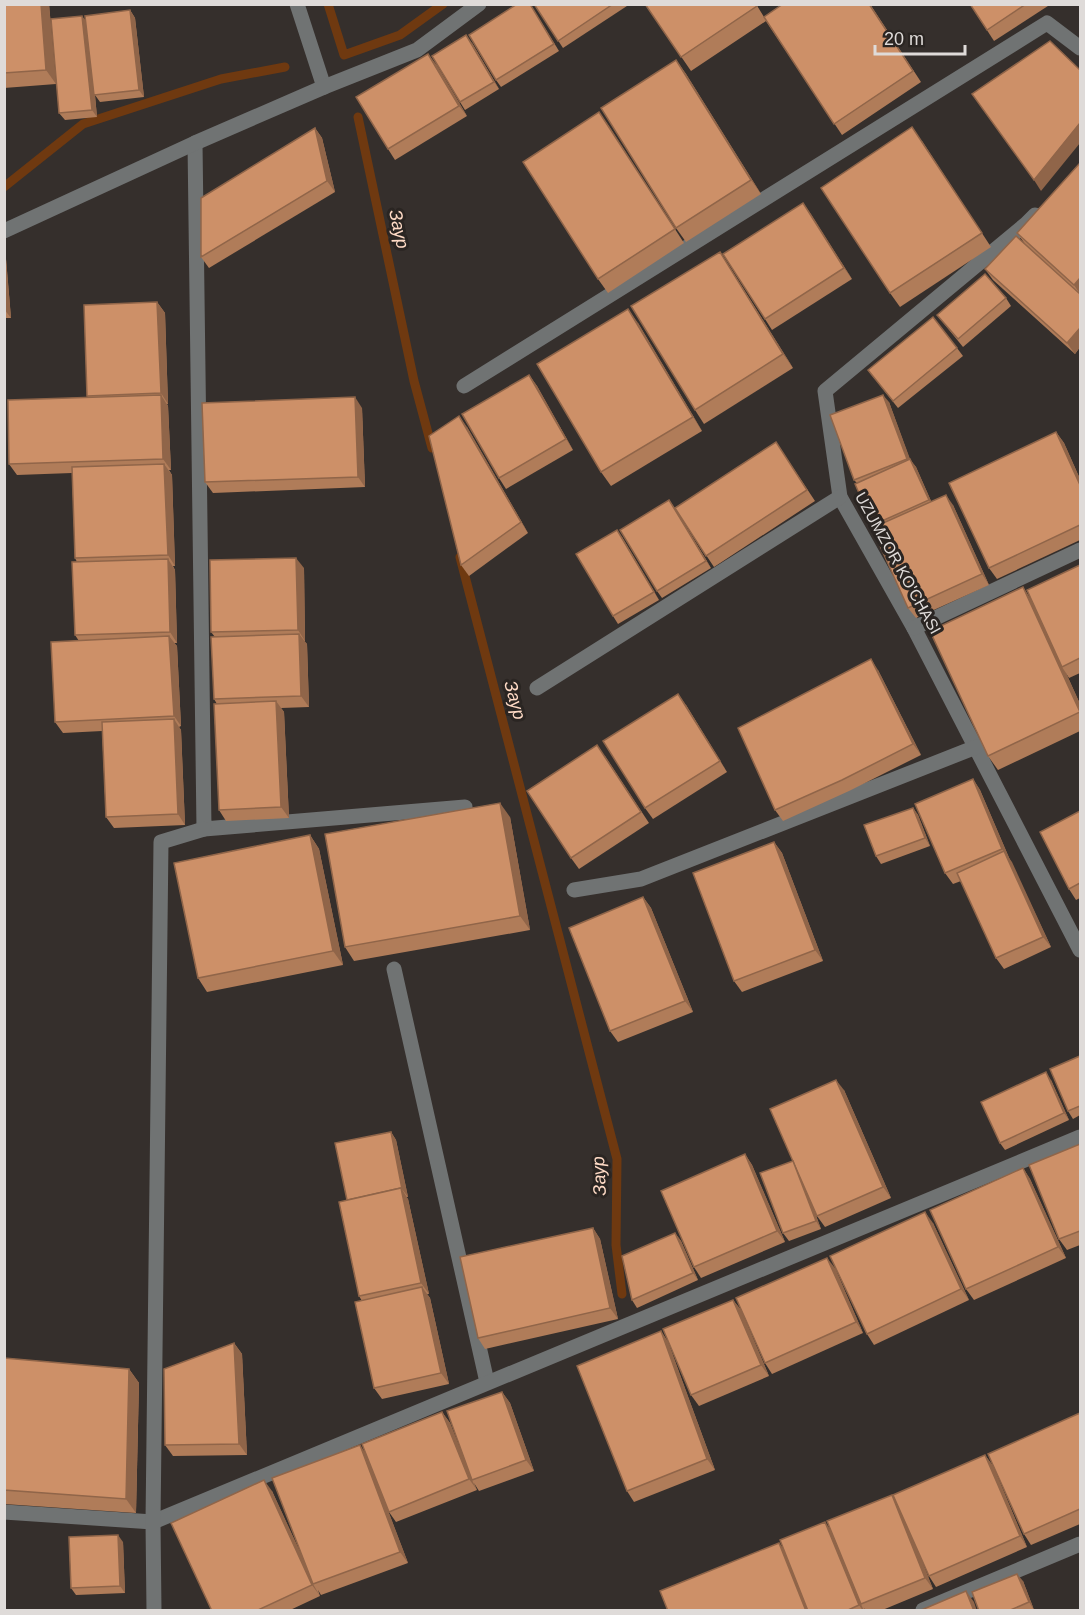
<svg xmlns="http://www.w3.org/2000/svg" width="1085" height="1615" font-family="Helvetica,sans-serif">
	<rect width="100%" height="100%" fill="#352f2c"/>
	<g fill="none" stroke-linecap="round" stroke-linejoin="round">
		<!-- stream -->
		<g stroke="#6f3910" stroke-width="9">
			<path d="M328,4L344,55L400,35L443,4"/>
			<path d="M358,117L414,381L432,448"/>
			<path d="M4,187L83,124L221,79L285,67"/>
			<path d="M460,557L617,1159L616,1245L622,1294"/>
		</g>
		<!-- minor -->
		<g stroke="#707373" stroke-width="15">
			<path d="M297,4L324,87"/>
			<path d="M195,143L204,829L465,807"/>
			<path d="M1035,215L1026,224L825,391L840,497L914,628L1080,950"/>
			<path d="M4,231L195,143L324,87L417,50L479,4"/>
			<path d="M464,386L1047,23L1080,48"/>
			<path d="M914,628L1080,550"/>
			<path d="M537,688L840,497"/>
			<path d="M574,890L641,879L976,747"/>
			<path d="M394,969L487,1382"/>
			<path d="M4,1512L153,1522L1080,1137"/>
			<path d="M154,1610L153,1522L161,842L204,829"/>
			<path d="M923,1610L1080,1544"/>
		</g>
	</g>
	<!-- wall -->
	<g fill="#b07c59">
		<path d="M4,4H49L56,84L4,88Z"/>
		<path d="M530,4L559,51L501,87L496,80Z"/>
		<path d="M534,4H630L563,48Z"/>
		<path d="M645,4H756L764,17L870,4L921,82L842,135L766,21L691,71Z"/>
		<path d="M970,4H1051L994,41Z"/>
		<path d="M130,10L135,18L144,97L100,102L95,95L97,117L65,120L59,113L85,20Z"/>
		<path d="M472,43L499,89L465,110L460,102Z"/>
		<path d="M676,60L686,74L761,194L686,242L676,228Z"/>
		<path d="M436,64L467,116L395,160L388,149Z"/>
		<path d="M599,112L684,243L608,293L598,279Z"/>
		<path d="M315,128L322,138L335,192L209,268L201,257Z"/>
		<path d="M922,141L991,247L900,307L890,293Z"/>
		<path d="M1079,164L1080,347L1075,354L993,280L985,269L1025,244L1017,233Z"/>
		<path d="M803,203L852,279L772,330L765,319Z"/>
		<path d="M720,252L729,266L793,368L704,424L695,410Z"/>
		<path d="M4,257L6,259L11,318H4Z"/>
		<path d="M1006,298L1011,306L963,347L937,315Z"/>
		<path d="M157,302L165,313L168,404H167L168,406L171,470H169L172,475L175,566H173L175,570L177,643H174L177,646L181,726L179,727L181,730L185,825L114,828L106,817L102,731L63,733L55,722L79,641L75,635L77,562L75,558L72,473L17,475L9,464L88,397L87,396Z"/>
		<path d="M638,323L702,431L611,486L601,472Z"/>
		<path d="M957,348L963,356L898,408L868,370Z"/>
		<path d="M529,375L537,386L573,450L506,489L499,478Z"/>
		<path d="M889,402L910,460L916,467L931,501L953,505L989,585L916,618L908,608L857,483L854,480Z"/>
		<path d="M362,408L365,487L213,493L205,482Z"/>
		<path d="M467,427L528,533L469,576L461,565Z"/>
		<path d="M1056,432L1064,443L1080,479V540L997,579L989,568Z"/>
		<path d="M776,442L815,501L714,567L676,510L711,568L662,598L657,591L675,508Z"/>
		<path d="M622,537L659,600L618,624L613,616Z"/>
		<path d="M1080,565V673L1069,678L1066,673L1080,704V731L998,770L988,756L1023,587L1031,600Z"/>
		<path d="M304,568L305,641H304L307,644L309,707L281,708L284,712L289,818L226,821L219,810L217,704L214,699L215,637L211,632Z"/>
		<path d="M878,670L921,755L849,791L783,821L775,810Z"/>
		<path d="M686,705L727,772L653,819L645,808Z"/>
		<path d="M605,756L649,823L579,869L571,858Z"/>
		<path d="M973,779L980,790L1010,860L1051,947L1004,969L996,958L961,881L953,884L945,873Z"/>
		<path d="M913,808L918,815L930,846L881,864L876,856Z"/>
		<path d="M1080,811V898L1076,900L1069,889Z"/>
		<path d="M510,817L530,930L354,961L345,947Z"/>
		<path d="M310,835L319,849L343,965L207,992L198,978Z"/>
		<path d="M774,842L782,853L823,961L742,992L734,981Z"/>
		<path d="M643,897L651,908L693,1012L618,1042L610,1031Z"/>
		<path d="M1080,1056V1115L1073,1119L1068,1111Z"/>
		<path d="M1051,1080L1069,1120L1005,1150L1000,1143Z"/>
		<path d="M844,1090L891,1198L825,1227L817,1216L811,1202L821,1229L789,1241L783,1233L793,1161Z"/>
		<path d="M391,1132L396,1140L408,1197H406L408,1199L429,1294H427L430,1298L449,1384L382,1399L374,1388L362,1301L359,1296L347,1200Z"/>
		<path d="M1080,1144V1245L1067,1250L1059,1239Z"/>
		<path d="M745,1154L752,1165L785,1242L701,1278L694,1267Z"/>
		<path d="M1023,1168L1030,1179L1066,1258L974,1300L966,1289Z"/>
		<path d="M933,1223L969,1300L874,1345L867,1334Z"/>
		<path d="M593,1228L600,1239L618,1319L485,1349L478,1338Z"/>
		<path d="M675,1233L681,1241L698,1280L637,1308L632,1300Z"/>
		<path d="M835,1268L863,1333L772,1374L765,1363Z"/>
		<path d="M733,1300L741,1310L769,1376L699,1406L691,1395Z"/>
		<path d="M661,1331L668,1342L715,1470L634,1502L627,1491Z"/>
		<path d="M234,1343L242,1354L247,1455L173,1456L165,1445Z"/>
		<path d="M4,1358L129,1369L139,1383L136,1513L4,1504Z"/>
		<path d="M502,1392L510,1403L534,1471L479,1491L474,1483L477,1490L396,1522L389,1512L382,1495L408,1563L321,1595L318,1590L320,1596L288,1611H212L272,1491L305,1563L365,1452L442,1412L450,1423L465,1462Z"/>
		<path d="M1080,1413V1524L1031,1545L1024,1534Z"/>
		<path d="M985,1455L993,1466L1027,1547L936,1587L929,1576L919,1554L933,1589L880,1611H865L864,1608V1611H668L779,1543L784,1550L831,1530L892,1495L896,1501Z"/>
		<path d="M123,1542L125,1593L76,1595L71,1588Z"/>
		<path d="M1023,1581L1034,1610L1032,1611H979Z"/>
	</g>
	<!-- shaded-wall -->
	<g fill="#906549">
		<path d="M41,4H49L56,84L46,70Z"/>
		<path d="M130,10L135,18L144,97L139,90Z"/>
		<path d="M82,16L88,23L97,117L92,110Z"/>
		<path d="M466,35L472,43L499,89L494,82Z"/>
		<path d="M428,54L436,64L467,116L459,106Z"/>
		<path d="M676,60L686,74L761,194L751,180Z"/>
		<path d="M599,112L609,126L684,243L675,229Z"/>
		<path d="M1080,123V143L1041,191L1034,180Z"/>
		<path d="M315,128L322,138L335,192L327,181Z"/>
		<path d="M803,203L811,214L852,279L844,268Z"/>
		<path d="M720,252L729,266L793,368L783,354Z"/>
		<path d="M4,257L6,259L11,318L4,309Z"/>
		<path d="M1080,278V294L1074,285Z"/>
		<path d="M157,302L165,313L168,404L161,393Z"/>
		<path d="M628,309L638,323L702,431L693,417Z"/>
		<path d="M1080,328V347L1075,354L1067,343Z"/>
		<path d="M529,375L537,386L573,450L566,439Z"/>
		<path d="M161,395L168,406L171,470L163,459Z"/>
		<path d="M883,395L889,402L913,467L907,459Z"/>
		<path d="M355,397L362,408L365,487L358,477Z"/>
		<path d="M459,416L467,427L528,533L521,522Z"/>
		<path d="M1056,432L1064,443L1080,479V485Z"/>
		<path d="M910,459L916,467L934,508L929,500Z"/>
		<path d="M164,464L172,475L175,566L168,555Z"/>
		<path d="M946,495L953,505L989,585L982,574Z"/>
		<path d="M669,500L675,508L711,568L706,561Z"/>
		<path d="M617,530L622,537L659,600L654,592Z"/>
		<path d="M296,558L304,568L305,641L298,630Z"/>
		<path d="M168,559L175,570L177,643L170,632Z"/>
		<path d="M1023,587L1032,601L1062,667L1066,673L1080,704V711Z"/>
		<path d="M299,634L307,644L309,707L301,696Z"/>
		<path d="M169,636L177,646L181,726L174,716Z"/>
		<path d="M871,659L878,670L921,755L913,744Z"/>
		<path d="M678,694L686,705L727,772L720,761Z"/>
		<path d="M276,701L284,712L289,818L281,807Z"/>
		<path d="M174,719L181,730L185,825L178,814Z"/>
		<path d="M973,779L980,790L1010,860L1002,849Z"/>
		<path d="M500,803L510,817L530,930L520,916Z"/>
		<path d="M913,808L918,815L930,846L925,838Z"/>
		<path d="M310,835L319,849L343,965L333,951Z"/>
		<path d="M774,842L782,853L823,961L815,950Z"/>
		<path d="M1004,851L1012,862L1051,947L1043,937Z"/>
		<path d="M643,897L651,908L693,1012L685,1001Z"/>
		<path d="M1046,1072L1051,1080L1069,1120L1064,1113Z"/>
		<path d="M836,1080L844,1090L891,1198L883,1187Z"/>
		<path d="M391,1132L396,1140L408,1197L402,1189Z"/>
		<path d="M745,1154L752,1165L785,1242L777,1231Z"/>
		<path d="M793,1161L798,1168L821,1229L816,1221Z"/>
		<path d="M1023,1168L1030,1179L1066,1258L1058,1247Z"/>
		<path d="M401,1188L408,1199L429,1294L421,1283Z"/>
		<path d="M925,1212L933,1223L969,1300L961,1289Z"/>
		<path d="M593,1228L600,1239L618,1319L610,1308Z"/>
		<path d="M675,1233L681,1241L698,1280L693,1273Z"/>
		<path d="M827,1258L835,1268L863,1333L856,1322Z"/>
		<path d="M422,1287L430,1298L449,1384L441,1373Z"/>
		<path d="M733,1300L741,1310L769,1376L761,1365Z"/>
		<path d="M661,1331L668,1342L715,1470L707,1459Z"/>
		<path d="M234,1343L242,1354L247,1455L239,1444Z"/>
		<path d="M129,1369L139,1383L136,1513L126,1499Z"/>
		<path d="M502,1392L510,1403L534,1471L526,1460Z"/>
		<path d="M442,1412L450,1423L473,1480H472L477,1490L469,1479Z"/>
		<path d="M360,1445L367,1455L408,1563L400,1552Z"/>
		<path d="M985,1455L993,1466L1027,1547L1020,1536Z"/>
		<path d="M264,1480L272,1491L315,1584H313L320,1596L312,1585Z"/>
		<path d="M892,1495L900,1506L933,1589L925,1578Z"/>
		<path d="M825,1522L833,1533L861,1604L864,1611H863L859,1605Z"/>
		<path d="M118,1535L123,1542L125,1593L120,1586Z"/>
		<path d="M779,1543L787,1554L809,1611H806Z"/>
		<path d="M1017,1574L1023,1581L1034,1610L1029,1602Z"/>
		<path d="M966,1591L974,1602L977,1611H974Z"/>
	</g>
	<!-- building -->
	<g fill="#cd9068" stroke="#906549" stroke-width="1.5">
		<path d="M4,4H41L46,70L4,73Z"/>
		<path d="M517,4H530L554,44L496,80L469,35Z"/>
		<path d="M534,4H613L558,41Z"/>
		<path d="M645,4H756L757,6L681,57Z"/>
		<path d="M783,4H869L913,71L834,124L764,17Z"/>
		<path d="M970,4H1026L987,30Z"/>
		<path d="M130,10L139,90L94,95L85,16Z"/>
		<path d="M82,16L92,110L59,113L51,19Z"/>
		<path d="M466,35L494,82L460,102L432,56Z"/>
		<path d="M1050,41L1080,70V123L1034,180L972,94Z"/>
		<path d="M428,54L459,106L388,149L356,97Z"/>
		<path d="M676,60L751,180L676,228L601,108Z"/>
		<path d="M599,112L675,229L598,279L523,162Z"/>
		<path d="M912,127L982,233L890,293L821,188Z"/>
		<path d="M315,128L327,181L201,257V198Z"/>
		<path d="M1079,164L1080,165V278L1074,285L1017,233Z"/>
		<path d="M803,203L844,268L765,319L723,254Z"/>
		<path d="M1016,236L1080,294V328L1067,343L985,269Z"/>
		<path d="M720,252L783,354L695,410L631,306Z"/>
		<path d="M985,274L1006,298L958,339L937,315Z"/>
		<path d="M157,302L161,393L87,396L84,305Z"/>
		<path d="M628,309L693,417L601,472L537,364Z"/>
		<path d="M933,317L957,348L893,401L868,370Z"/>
		<path d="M529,375L566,439L499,478L462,414Z"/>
		<path d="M161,395L163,459L9,464L8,400Z"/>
		<path d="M883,395L907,459L854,480L830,415Z"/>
		<path d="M355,397L358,477L205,482L202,403Z"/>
		<path d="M459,416L521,522L461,565L429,436Z"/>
		<path d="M1056,432L1080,485V525L989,568L949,483Z"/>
		<path d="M776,442L807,490L706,556L675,508Z"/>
		<path d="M910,459L929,500L873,525L855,484Z"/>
		<path d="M164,464L168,555L75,558L72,467Z"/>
		<path d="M946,495L982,574L908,608L872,528Z"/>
		<path d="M669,500L706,561L657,591L620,530Z"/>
		<path d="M617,530L654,592L613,616L576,554Z"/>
		<path d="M296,558L298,630L211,632L210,560Z"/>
		<path d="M168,559L170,632L75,635L72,562Z"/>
		<path d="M1080,565V658L1062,667L1027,590Z"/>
		<path d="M1023,587L1080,712L988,756L930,631Z"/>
		<path d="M299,634L301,696L214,699L211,637Z"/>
		<path d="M169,636L174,716L55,722L51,642Z"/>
		<path d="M871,659L913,744L842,780L775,810L738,728Z"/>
		<path d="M678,694L720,761L645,808L603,741Z"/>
		<path d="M276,701L281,807L219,810L214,704Z"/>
		<path d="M174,719L178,814L106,817L102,722Z"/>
		<path d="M597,745L641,812L571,858L527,791Z"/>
		<path d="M973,779L1002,849L945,873L915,804Z"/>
		<path d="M500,803L520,916L345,947L325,834Z"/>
		<path d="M913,808L925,838L876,856L864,825Z"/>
		<path d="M1080,811V883L1069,889L1040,832Z"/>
		<path d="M310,835L333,951L198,978L174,863Z"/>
		<path d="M774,842L815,950L734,981L693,873Z"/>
		<path d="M1004,851L1043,937L996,958L957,873Z"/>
		<path d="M643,897L685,1001L610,1031L569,928Z"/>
		<path d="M1080,1056V1106L1068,1111L1050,1069Z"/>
		<path d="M1046,1072L1064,1113L1000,1143L981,1102Z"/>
		<path d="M836,1080L883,1187L817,1216L770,1109Z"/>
		<path d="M391,1132L402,1189H401V1188L347,1200L335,1143Z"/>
		<path d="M1080,1144V1231L1059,1239L1029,1165Z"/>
		<path d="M745,1154L777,1231L694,1267L661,1191Z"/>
		<path d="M793,1161L816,1221L783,1233L760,1173Z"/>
		<path d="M1023,1168L1058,1247L966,1289L930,1210Z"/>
		<path d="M401,1188L421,1283L359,1296L339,1202Z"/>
		<path d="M925,1212L961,1289L867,1334L830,1256Z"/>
		<path d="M593,1228L610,1308L478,1338L460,1257Z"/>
		<path d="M675,1233L693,1273L632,1300L622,1256Z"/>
		<path d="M827,1258L856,1322L765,1363L736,1298Z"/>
		<path d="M422,1287L441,1373L374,1388L355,1302Z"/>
		<path d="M733,1300L761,1365L691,1395L663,1329Z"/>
		<path d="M661,1331L707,1459L627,1491L577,1366Z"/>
		<path d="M234,1343L239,1444L165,1445L164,1369Z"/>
		<path d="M4,1358L129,1369L126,1499L4,1490Z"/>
		<path d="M502,1392L526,1460L472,1480L447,1411Z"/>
		<path d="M442,1412L469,1479L389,1512L362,1444Z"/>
		<path d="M1080,1413V1509L1024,1534L988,1454Z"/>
		<path d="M360,1445L400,1552L313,1584L272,1478Z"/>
		<path d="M985,1455L1020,1536L929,1576L893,1495Z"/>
		<path d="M264,1480L312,1585L256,1611H212L171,1523Z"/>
		<path d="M892,1495L925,1578L861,1604L827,1521Z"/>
		<path d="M825,1522L859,1605L846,1611H808L780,1540Z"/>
		<path d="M118,1535L120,1586L71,1588L69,1537Z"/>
		<path d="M779,1543L806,1611H668L660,1591Z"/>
		<path d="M1017,1574L1029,1602L1008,1611H979L972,1592Z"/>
		<path d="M966,1591L974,1611H919Z"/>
	</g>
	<g text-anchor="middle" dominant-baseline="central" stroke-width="6" stroke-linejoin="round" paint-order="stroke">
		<!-- street labels -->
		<g font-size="16" fill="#dfdbd9" stroke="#2a2522">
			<text transform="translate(898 563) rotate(61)">UZUMZOR KO'CHASI</text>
		</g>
		<!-- water labels -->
		<g font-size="18" font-style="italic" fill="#ffdbc6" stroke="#2a2522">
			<text transform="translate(399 229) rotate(78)">Заур</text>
			<text transform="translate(515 700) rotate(75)">Заур</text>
			<text transform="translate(599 1176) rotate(-93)">Заур</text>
		</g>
	</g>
	<!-- border -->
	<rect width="1085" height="1615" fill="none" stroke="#dfdbd9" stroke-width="12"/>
	<!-- scale -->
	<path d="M875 45v9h90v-9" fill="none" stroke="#dfdbd9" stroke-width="3"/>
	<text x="884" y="45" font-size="18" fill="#dfdbd9" stroke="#2a2522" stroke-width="4.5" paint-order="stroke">20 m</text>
</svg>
